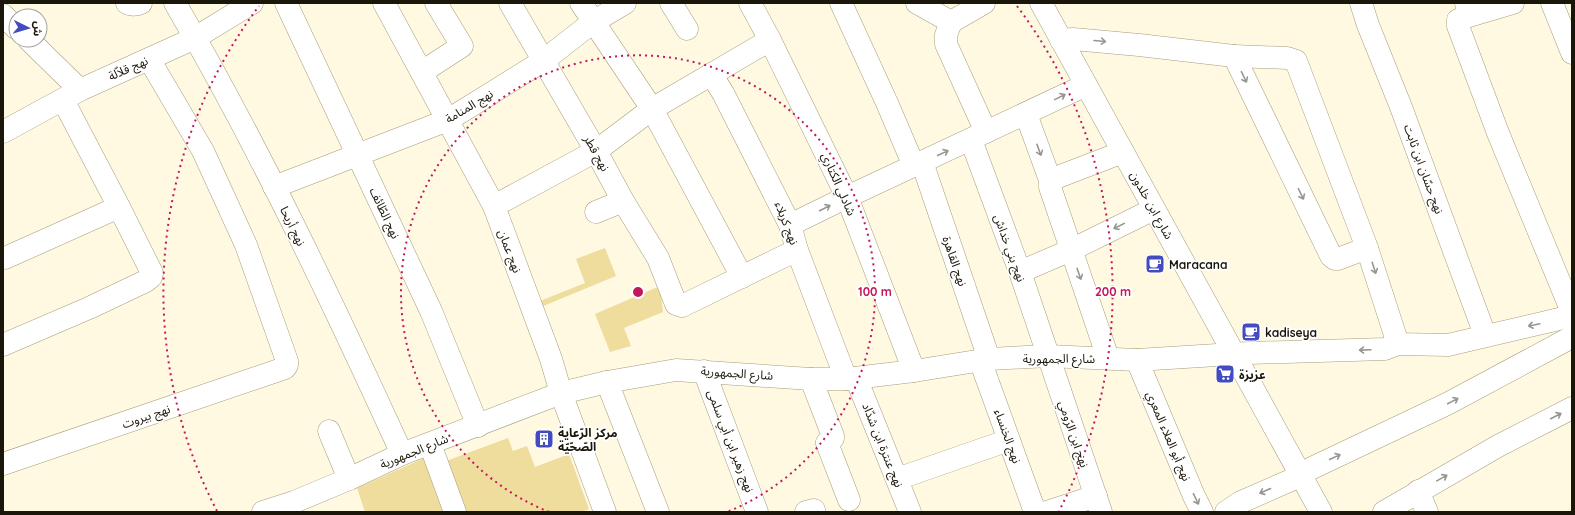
<svg xmlns="http://www.w3.org/2000/svg" width="1575" height="515" font-family="Quicksand,'Noto Sans Arabic',sans-serif">
	<rect width="100%" height="100%" fill="#fff9e2"/>
	<!-- green -->
	<g fill="#efdd9d">
		<path d="M605,248L616,276L536,309L535,303L585,283L576,259Z"/>
		<path d="M660,286L663,312L624,328L631,346L610,352L595,314Z"/>
		<path d="M508,438L513,451L527,446L535,467L569,454L589,509L582,512H465L446,461Z"/>
		<path d="M424,458L443,512H365L357,488Z"/>
	</g>
	<g fill="none" stroke-linecap="round" stroke-linejoin="round">
		<!-- minor casing -->
		<g stroke="#a79d7b" stroke-width="23">
			<g id="minor">
				<path d="M127,3C132,6 136,5 141,3"/>
				<path d="M175,3C260,149 332,301 402,454"/>
				<path d="M286,3L431,311L478,426"/>
				<path d="M384,3L494,206L551,359L561,393L605,512"/>
				<path d="M510,3L596,151L623,201L658,258L676,304L682,306L797,250"/>
				<path d="M581,3L652,109L742,277"/>
				<path d="M671,3L687,29"/>
				<path d="M750,3L770,40L847,197L914,371"/>
				<path d="M841,3L887,103L914,166"/>
				<path d="M917,3L951,22L946,35V44L986,132"/>
				<path d="M1041,3L1321,512"/>
				<path d="M1361,3L1368,25L1401,107L1485,335"/>
				<path d="M1466,3L1469,16L1458,20V26L1498,133L1572,312"/>
				<path d="M1552,3L1572,53"/>
				<path d="M3,15L16,28"/>
				<path d="M1469,16L1513,3"/>
				<path d="M951,22L984,3"/>
				<path d="M29,40L80,90"/>
				<path d="M1061,40L1073,39L1139,45L1234,56L1331,256L1335,259H1338L1367,248L1398,344"/>
				<path d="M1234,56L1287,58L1296,61L1367,248"/>
				<path d="M422,72L462,46L436,3"/>
				<path d="M711,74L723,93L790,225L797,250L846,379"/>
				<path d="M1026,114L1050,180V187L1108,358"/>
				<path d="M3,132L80,90L195,38L252,3"/>
				<path d="M971,140L1020,272L1101,512"/>
				<path d="M922,162L989,359"/>
				<path d="M1050,180L1123,152"/>
				<path d="M274,187L448,120L543,61L593,22L625,3"/>
				<path d="M494,206L596,151L652,109L770,40"/>
				<path d="M596,212L623,201"/>
				<path d="M790,225L847,197L1086,85"/>
				<path d="M5,258L119,207"/>
				<path d="M1020,272L1071,250L1154,209"/>
				<path d="M3,345L89,308L146,281L151,277L152,273L119,207L63,100"/>
				<path d="M980,360L1035,512"/>
				<path d="M1137,360L1194,496L1202,512"/>
				<path d="M704,371L757,512"/>
				<path d="M856,378L910,512"/>
				<path d="M811,379L833,436V438L827,443L849,500"/>
				<path d="M607,382L658,512"/>
				<path d="M329,431L349,479"/>
				<path d="M430,444L455,512"/>
				<path d="M3,464L285,368L287,365V361L246,245L203,151L149,59"/>
				<path d="M897,479L1009,440"/>
				<path d="M1418,491L1427,512"/>
				<path d="M263,512L294,502L349,479L402,454L561,393L607,382L676,370L811,379H846L914,371L989,359L1048,356L1137,360L1249,353L1385,349L1398,344L1448,345L1572,316"/>
				<path d="M806,512L814,510"/>
				<path d="M1047,512L1096,496"/>
				<path d="M1226,512L1241,502L1289,481L1312,468L1447,404L1572,337"/>
				<path d="M1384,512L1498,446L1572,408"/>
			</g>
		</g>
		<!-- minor -->
		<use href="#minor" stroke="#fff" stroke-width="22"/>
	</g>
	<!-- one-way arrows -->
	<defs><path id="oneway-shaft" d="M-6 0H5M1.5-3L5.5 0L1.5 3" fill="none" stroke-width="1.6" stroke-linecap="round" stroke-linejoin="round"/></defs>
	<g stroke="#989690">
		<use href="#oneway-shaft" transform="translate(1100 41) rotate(5)"/>
		<use href="#oneway-shaft" transform="translate(1244 77) rotate(64)"/>
		<use href="#oneway-shaft" transform="translate(1060 97) rotate(-26)"/>
		<use href="#oneway-shaft" transform="translate(1039 150) rotate(70)"/>
		<use href="#oneway-shaft" transform="translate(943 153) rotate(-25)"/>
		<use href="#oneway-shaft" transform="translate(1301 194) rotate(64)"/>
		<use href="#oneway-shaft" transform="translate(825 208) rotate(-27)"/>
		<use href="#oneway-shaft" transform="translate(1119 226) rotate(154)"/>
		<use href="#oneway-shaft" transform="translate(1374 268) rotate(72)"/>
		<use href="#oneway-shaft" transform="translate(1079 274) rotate(71)"/>
		<use href="#oneway-shaft" transform="translate(1534 325) rotate(168)"/>
		<use href="#oneway-shaft" transform="translate(1365 350) rotate(178)"/>
		<use href="#oneway-shaft" transform="translate(1453 401) rotate(-28)"/>
		<use href="#oneway-shaft" transform="translate(1556 416) rotate(-27)"/>
		<use href="#oneway-shaft" transform="translate(1335 457) rotate(-25)"/>
		<use href="#oneway-shaft" transform="translate(1442 478) rotate(-29)"/>
		<use href="#oneway-shaft" transform="translate(1265 491) rotate(156)"/>
		<use href="#oneway-shaft" transform="translate(1196 499) rotate(64)"/>
	</g>
	<!-- distance rings -->
	<g fill="none" stroke="#c2185b" stroke-width="2" stroke-dasharray="2 4">
		<path d="M549 512A237 237 0 1 1 727 512"/>
		<path d="M217 511A475 475 0 0 1 259 6M1017 6A475 475 0 0 1 1059 511"/>
	</g>
	<!-- icons -->
	<defs>
		<g id="cafe-square" transform="scale(1)"><rect x="-9" y="-9" width="18" height="18" rx="4" fill="#434bc0" stroke="#fff"/><path d="M-5.5-4.5H6V0H3Q3 3.5 0 3.5H-2.5Q-5.5 3.5-5.5 0ZM3-3.2v2h1.7v-2ZM-6 4.5H4V6H-6Z" fill="#fff"/></g>
		<g id="supermarket-square" transform="scale(1)"><rect x="-9" y="-9" width="18" height="18" rx="4" fill="#434bc0" stroke="#fff"/><path d="M-6-5.5h2.5l.6 2H6L4.5 2H-2.5L-4.4-4H-6ZM-1.5 3.2a1.3 1.3 0 1 0 .1 0ZM3 3.2a1.3 1.3 0 1 0 .1 0Z" fill="#fff"/></g>
		<g id="building-square" transform="scale(1)"><rect x="-9" y="-9" width="18" height="18" rx="4" fill="#434bc0" stroke="#fff"/><path d="M-4-6H4V6H1V3H-1V6H-4ZM-2.5-4.3h1.7v1.8h-1.7ZM.8-4.3h1.7v1.8H.8ZM-2.5-1h1.7V.8h-1.7ZM.8-1h1.7V.8H.8Z" fill="#fff"/></g>
	</defs>
	<g fill-rule="evenodd">
		<use href="#cafe-square" x="1155" y="264"/>
		<use href="#cafe-square" x="1251" y="332"/>
		<use href="#supermarket-square" x="1225" y="374"/>
		<use href="#building-square" x="544" y="439"/>
	</g>
	<g text-anchor="middle" dominant-baseline="central" stroke-width="3.5" stroke-linejoin="round" paint-order="stroke">
		<!-- street labels -->
		<g font-size="12" fill="#1a1609" stroke="#fff">
			<text transform="translate(128 68) rotate(-24)">نهج قلاّلة</text>
			<text transform="translate(469 106) rotate(-31)">نهج المنامة</text>
			<text transform="translate(597 153) rotate(61)">نهج قطر</text>
			<text transform="translate(1424 169) rotate(70)">نهج حسّان ابن ثابت</text>
			<text transform="translate(839 184) rotate(66)">شادلي الكتاري</text>
			<text transform="translate(1152 205) rotate(61)">شارع ابن خلدون</text>
			<text transform="translate(385 213) rotate(65)">نهج الطّائف</text>
			<text transform="translate(787 223) rotate(69)">نهج كربلاء</text>
			<text transform="translate(293 226) rotate(64)">نهج أريحا</text>
			<text transform="translate(1010 248) rotate(70)">نهج بني خداش</text>
			<text transform="translate(510 251) rotate(69)">نهج عمان</text>
			<text transform="translate(955 261) rotate(71)">نهج القاهرة</text>
			<text x="1059" y="358">شارع الجمهورية</text>
			<text transform="translate(737 373) rotate(4)">شارع الجمهورية</text>
			<text transform="translate(146 416) rotate(-19)">نهج بيروت</text>
			<text transform="translate(1074 434) rotate(71)">نهج ابن الرّومي</text>
			<text transform="translate(1008 436) rotate(70)">نهج الخنساء</text>
			<text transform="translate(1169 436) rotate(67)">نهج أبو العلاء المعري</text>
			<text transform="translate(731 441) rotate(69)">نهج زهير ابن أبي سلمى</text>
			<text transform="translate(883 445) rotate(68)">نهج عنترة ابن شدّاد</text>
			<text transform="translate(414 451) rotate(-22)">شارع الجمهورية</text>
		</g>
		<!-- poi labels -->
		<g font-size="12" font-weight="bold" fill="#1a1609" stroke="#fff" text-anchor="start">
			<text x="1169" y="264">Maracana</text>
			<text x="1265" y="332">kadiseya</text>
			<text x="1239" y="374">عزيزة</text>
			<text x="558" y="432">مركز الرّعاية<tspan x="558" dy="14">الصّحّيّة</tspan></text>
		</g>
	</g>
	<circle cx="638" cy="292" r="6" fill="#c2185b" stroke="#fff" stroke-width="2"/>
	<g font-size="12" text-anchor="middle" font-weight="bold" fill="#c2185b" stroke="#fff" stroke-width="3.5" stroke-linejoin="round" paint-order="stroke">
		<text x="875" y="296">100 m</text>
		<text x="1113" y="296">200 m</text>
	</g>
	<!-- border -->
	<rect width="1575" height="515" fill="none" stroke="#1a1609" stroke-width="8"/>
	<!-- north arrow -->
	<g transform="translate(28 28) rotate(95)"><circle r="19" fill="#ffffff" stroke="#a3a29d"/>
	<path d="M0-3L7 15L0 10L-7 15Z" fill="#434bc0"/>
	<text y="-6" font-size="11" font-weight="bold" text-anchor="middle" fill="#1a1609">ش</text>
	</g>
</svg>
